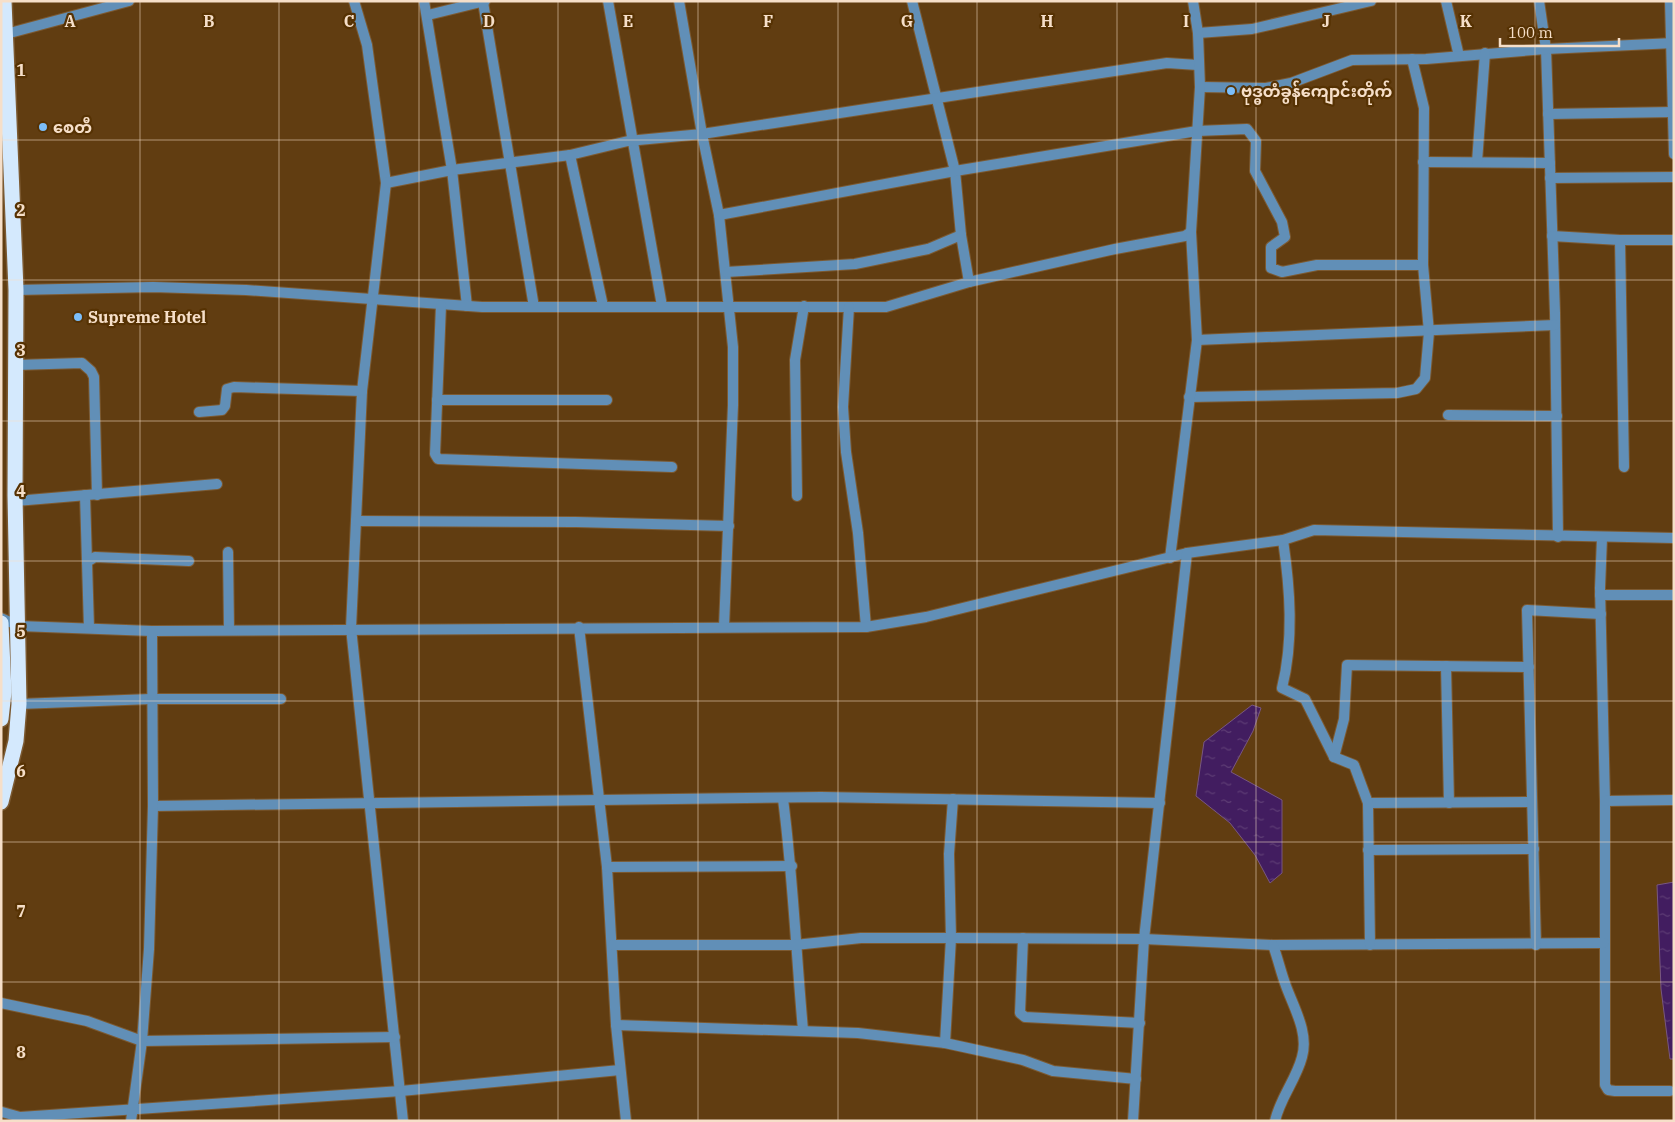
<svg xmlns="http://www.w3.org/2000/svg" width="1675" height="1122" font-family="'IBM Plex Serif','Noto Sans Myanmar',serif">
	<defs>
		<pattern id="water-ripples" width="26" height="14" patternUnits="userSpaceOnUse" patternTransform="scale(1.25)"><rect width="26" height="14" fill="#421d60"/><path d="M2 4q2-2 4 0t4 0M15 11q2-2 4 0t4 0" fill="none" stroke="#5e3d75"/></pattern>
	</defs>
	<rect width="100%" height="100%" fill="#613d11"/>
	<!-- water -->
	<g fill="url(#water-ripples)" stroke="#785780">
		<path d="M1252,705L1261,708L1253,731L1231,772L1282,800V873L1270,883L1255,855L1230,823L1196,796L1204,742Z"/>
		<path d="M1674,882V1059H1670L1661,989L1657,885Z"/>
	</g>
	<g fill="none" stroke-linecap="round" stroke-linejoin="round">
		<!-- minor casing -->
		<g stroke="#7c5a32" stroke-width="12">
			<g id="minor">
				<path d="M354,1L367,45L386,183L362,391L351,628L403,1121"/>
				<path d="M424,1L452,170L467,306"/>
				<path d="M608,1L662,306"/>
				<path d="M679,1L702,134L719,215L733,347V405L724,627"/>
				<path d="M912,1L955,171L961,235L969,282"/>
				<path d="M1446,1L1459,56"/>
				<path d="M1539,1L1546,49L1555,313L1558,537"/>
				<path d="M1670,1L1674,154"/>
				<path d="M483,2L534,307"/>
				<path d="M428,15L485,1"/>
				<path d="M1,33L6,34L129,1"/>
				<path d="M1198,33L1252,29L1371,1"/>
				<path d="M1200,87L1266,88L1291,83L1352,60L1426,59L1546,49L1674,43"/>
				<path d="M1548,114L1674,112"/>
				<path d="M570,155L603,306"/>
				<path d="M1423,162L1550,163"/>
				<path d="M1477,162L1485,53"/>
				<path d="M1550,178L1674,177"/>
				<path d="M386,183L452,170L570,155L628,141L702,134L1167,63L1198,65"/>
				<path d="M719,215L955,171L1197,131L1247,129L1256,141L1255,171L1282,222L1285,237L1271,247V268L1282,272L1317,265H1423"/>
				<path d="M1552,236L1620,240H1674"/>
				<path d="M1620,240L1624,467"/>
				<path d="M726,272L855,264L928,249L961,235"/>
				<path d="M16,290L153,287L246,290L482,307H886L969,282L1115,249L1185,236L1191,232"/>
				<path d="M441,305L435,454L438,459L672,467"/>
				<path d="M849,307L843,407L846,452L858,533L866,627"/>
				<path d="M1197,340L1555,325"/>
				<path d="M16,365L82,363L91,371L94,377L97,495"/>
				<path d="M1189,397L1397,393L1416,389L1425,378L1429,332L1423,265L1424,108L1412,59"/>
				<path d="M437,400H607"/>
				<path d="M199,412L222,410L225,406L227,389L234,387L362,391"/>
				<path d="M1448,415L1557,416"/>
				<path d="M85,495L87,562"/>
				<path d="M797,496L795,360L804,306"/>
				<path d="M16,501L217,484"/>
				<path d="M356,521L576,522L729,526"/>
				<path d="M1602,538L1600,588L1605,801V1085L1608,1090L1615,1091H1670"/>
				<path d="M1283,540C1290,588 1294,640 1282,688L1305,699L1334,757"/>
				<path d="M228,552L229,630"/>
				<path d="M1170,558L1197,340L1191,232L1200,87L1198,33L1193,1"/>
				<path d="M1600,595H1674"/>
				<path d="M1,618L19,626L152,631L866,627L926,617L1187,553L1283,540L1314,530L1674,538"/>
				<path d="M579,627L607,867L616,1025L626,1121"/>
				<path d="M89,628L87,562L95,557L189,561"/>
				<path d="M1446,666L1449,803"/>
				<path d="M19,704L151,699H281"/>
				<path d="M783,799C793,876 796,953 803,1030"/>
				<path d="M1605,801L1674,800"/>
				<path d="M1368,803L1532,802"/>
				<path d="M153,806L821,797L1160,803"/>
				<path d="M1368,850L1534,849"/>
				<path d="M607,867L792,866"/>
				<path d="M1023,938L1020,1013L1025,1017L1140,1023"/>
				<path d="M613,945H795L861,938H951L1144,939L1273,945L1604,943"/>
				<path d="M1273,945C1278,959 1281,973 1286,986C1294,1008 1309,1033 1302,1057C1296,1080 1280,1098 1275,1121"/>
				<path d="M1370,945L1368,803L1354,765L1334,757L1344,719L1347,665L1529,667"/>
				<path d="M1536,945L1527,610L1601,614"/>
				<path d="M1,1003L87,1021L142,1041L395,1037"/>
				<path d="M616,1025L858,1033L945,1043L1023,1060L1053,1071L1136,1079"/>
				<path d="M945,1043L951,938L949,854L953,799"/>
				<path d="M2,1112L20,1117L401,1091L620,1070"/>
				<path d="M131,1121L142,1041L149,949L153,806L152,631"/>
				<path d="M1133,1121L1144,939L1187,553"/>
			</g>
		</g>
		<!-- highway casing -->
		<g stroke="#7c5a32" stroke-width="18">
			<g id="highway">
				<path d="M1,623L4,692L1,719"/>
				<path d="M1,802L16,741L19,704L15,495L16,290L4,1"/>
			</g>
		</g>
		<!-- minor -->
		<use href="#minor" stroke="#618fb7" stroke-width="10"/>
		<!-- highway -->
		<use href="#highway" stroke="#d4e9fd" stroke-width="15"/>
	</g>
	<!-- grid -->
	<path fill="none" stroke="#f6dfc9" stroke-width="1" stroke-opacity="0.55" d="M140,1V1121M279,1V1121M419,1V1121M558,1V1121M698,1V1121M838,1V1121M977,1V1121M1117,1V1121M1256,1V1121M1396,1V1121M1535,1V1121M1,140H1674M1,280H1674M1,421H1674M1,561H1674M1,701H1674M1,842H1674M1,982H1674"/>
	<!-- markers -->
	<g fill="#7cbef9" stroke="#563203" stroke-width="2">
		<circle cx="1231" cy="91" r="5"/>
		<circle cx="43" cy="127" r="5"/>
		<circle cx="78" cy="317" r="5"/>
	</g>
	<g text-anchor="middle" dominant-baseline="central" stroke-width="4.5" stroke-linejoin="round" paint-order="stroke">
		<!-- poi labels -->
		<g font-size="16" font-weight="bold" fill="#f6dfc9" stroke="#563203" text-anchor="start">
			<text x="1241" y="91">ဗုဒ္ဓတံခွန်ကျောင်းတိုက်</text>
			<text x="53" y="127">စေတီ</text>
			<text x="88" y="317">Supreme Hotel</text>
		</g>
	</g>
	<g font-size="16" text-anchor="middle" font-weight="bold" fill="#f6dfc9" stroke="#563203" stroke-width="4.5" stroke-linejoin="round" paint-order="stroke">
		<text x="70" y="27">A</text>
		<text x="209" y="27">B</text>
		<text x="349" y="27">C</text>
		<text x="489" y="27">D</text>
		<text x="628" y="27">E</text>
		<text x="768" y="27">F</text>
		<text x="907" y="27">G</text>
		<text x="1047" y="27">H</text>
		<text x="1186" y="27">I</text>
		<text x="1326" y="27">J</text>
		<text x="1466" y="27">K</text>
		<text x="21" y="76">1</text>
		<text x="21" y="216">2</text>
		<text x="21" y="356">3</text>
		<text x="21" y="497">4</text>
		<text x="21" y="637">5</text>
		<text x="21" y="777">6</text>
		<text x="21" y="917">7</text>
		<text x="21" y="1058">8</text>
	</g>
	<!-- border -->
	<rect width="1675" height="1122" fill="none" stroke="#f6dfc9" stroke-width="5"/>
	<!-- scale -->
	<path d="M1500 38v8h119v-8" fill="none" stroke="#f6dfc9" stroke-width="2.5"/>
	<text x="1508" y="38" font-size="15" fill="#f6dfc9" stroke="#563203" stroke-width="4" paint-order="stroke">100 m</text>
</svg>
